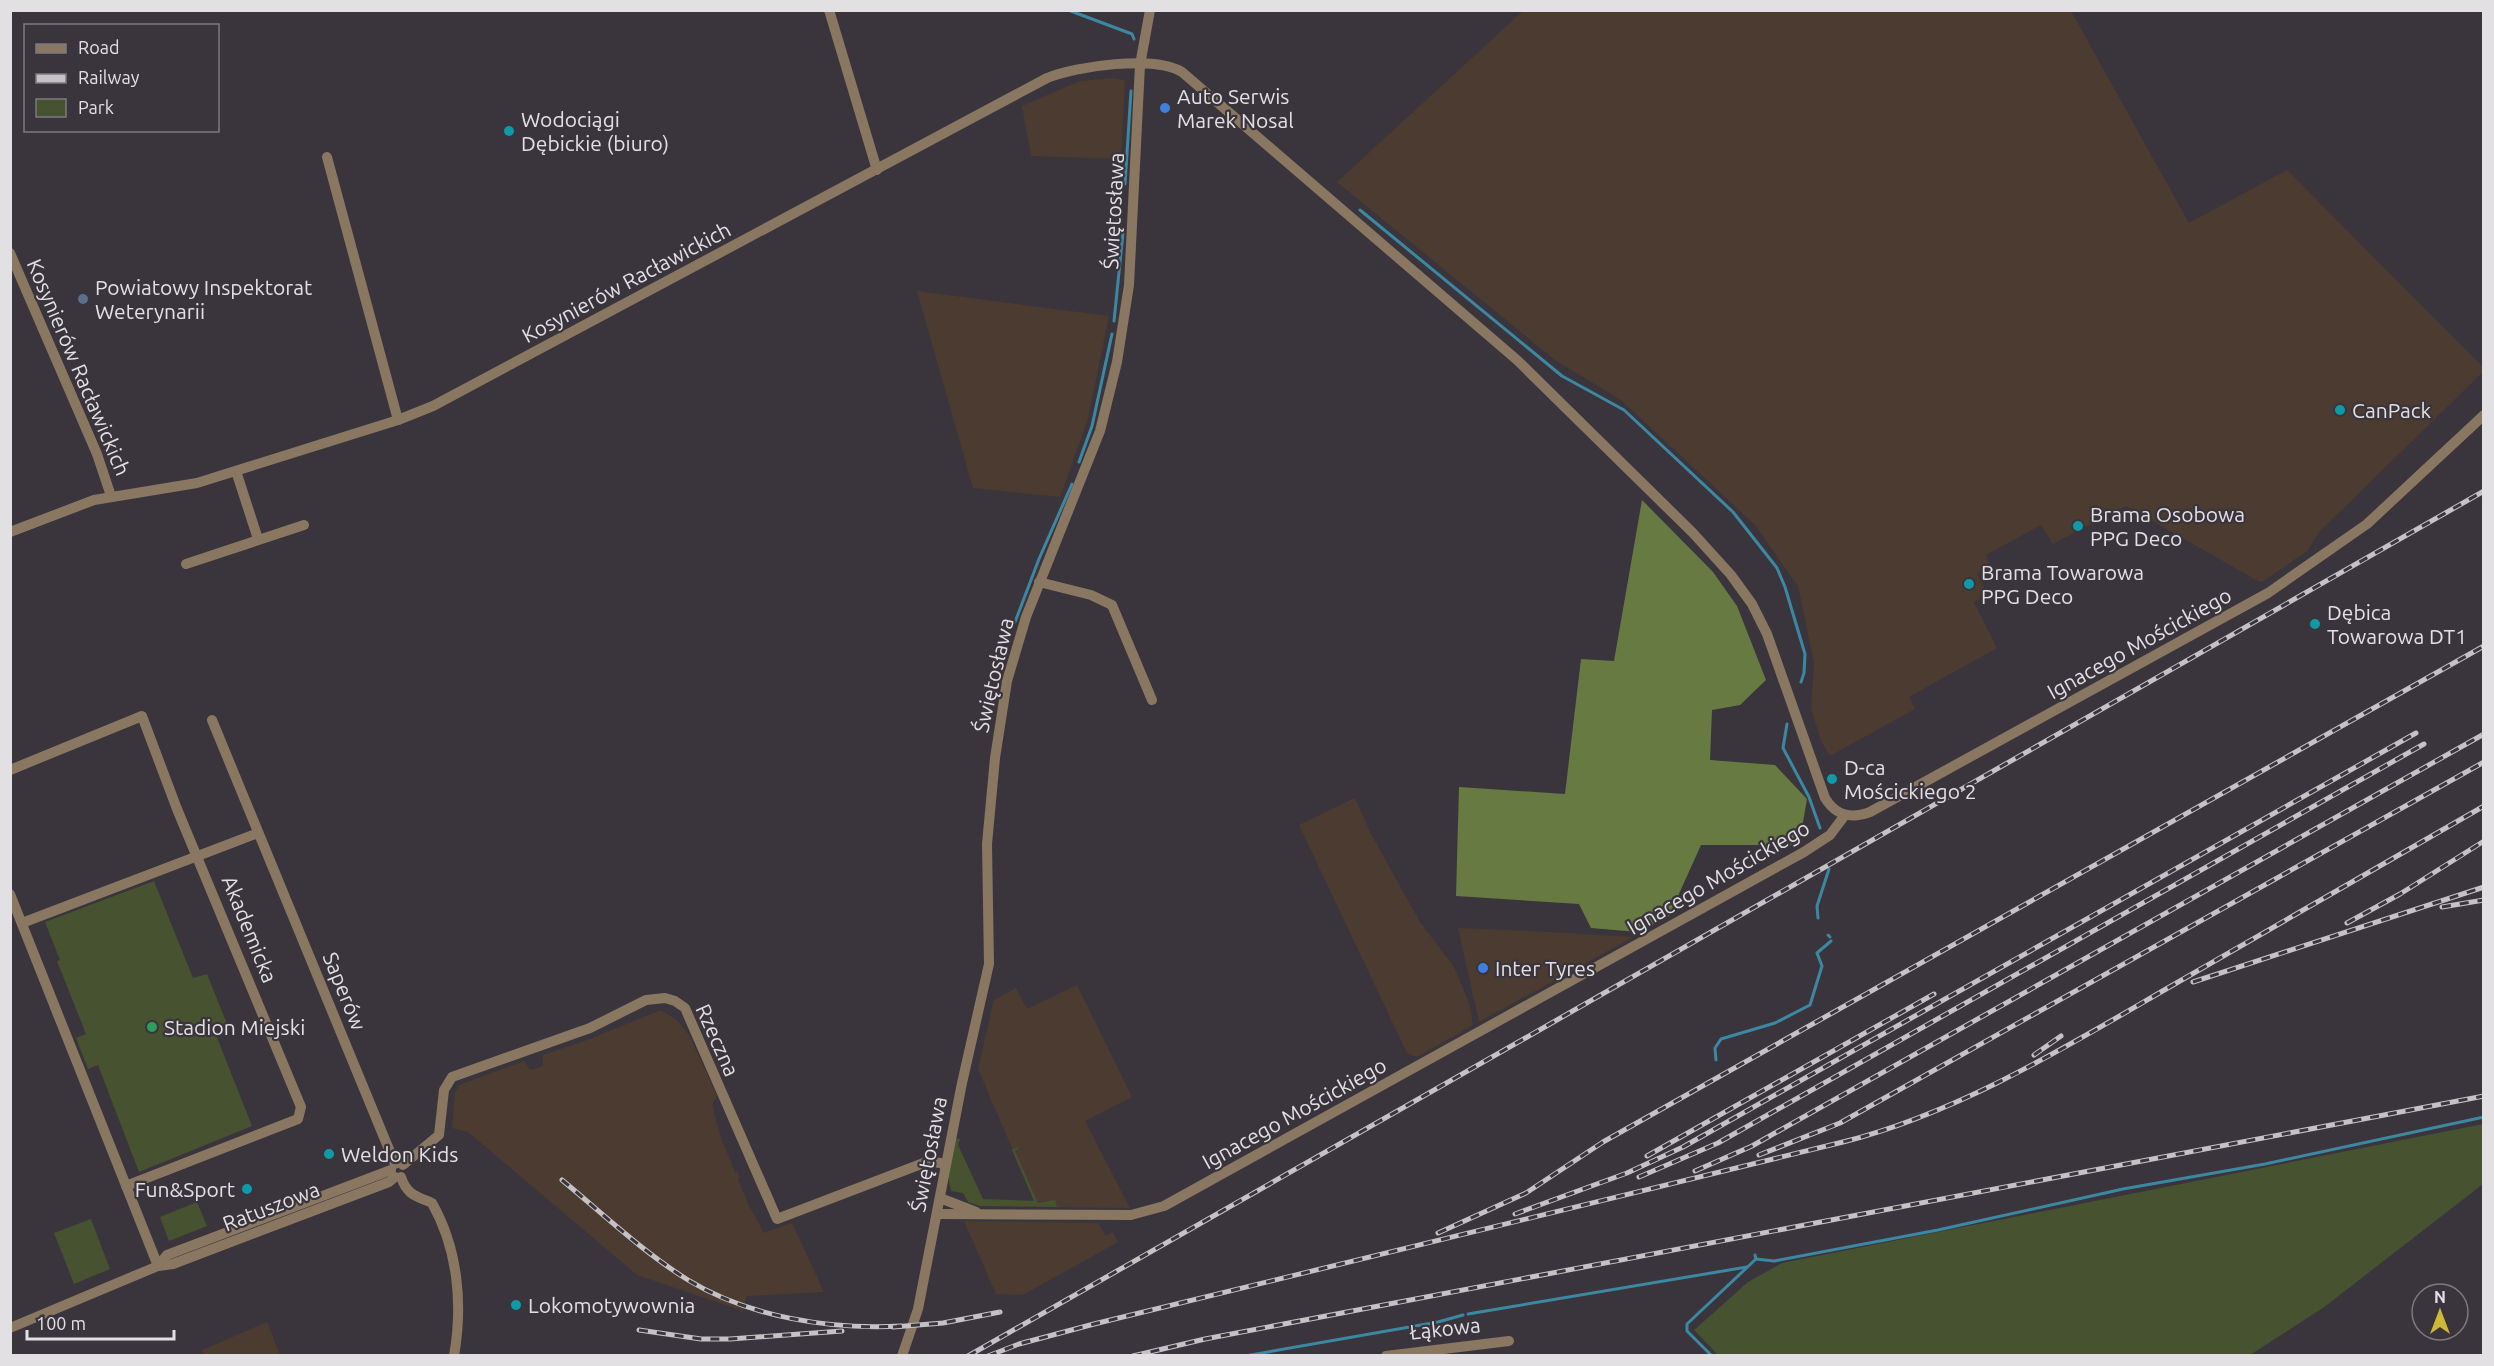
<svg xmlns="http://www.w3.org/2000/svg" width="2494" height="1366" font-family="Ubuntu,sans-serif">
	<rect width="100%" height="100%" fill="#3a353c"/>
	<!-- industrial -->
	<g fill="#4c3b30">
		<path d="M1524,10L2071,11L2189,223L2287,170L2483,367V372L2319,532L2307,551L2264,581L2260,582L2126,506L2053,544L2041,525L1986,555L1990,566L1977,574L1988,595L1974,602L1997,648L1909,697L1915,709L1830,756L1821,741L1811,708L1814,663L1798,586L1755,525L1621,400L1555,360L1337,182Z"/>
		<path d="M1116,78L1125,81L1121,159L1031,156L1022,106L1080,81Z"/>
		<path d="M917,291L1109,316L1088,419L1060,497L973,488Z"/>
		<path d="M1355,798L1371,834L1420,922L1454,967L1469,1003L1473,1025L1417,1057L1407,1053L1299,825Z"/>
		<path d="M1458,928L1530,931L1633,937L1479,1022Z"/>
		<path d="M1077,985L1132,1097L1085,1121L1130,1208L1037,1207L978,1069L994,1000L1016,988L1027,1009Z"/>
		<path d="M661,1010L677,1020L689,1035L717,1096L712,1105L721,1138L735,1172H737L740,1177L738,1179L748,1204L764,1233L792,1223L824,1292L747,1296L743,1311L637,1275L468,1132L452,1128L455,1093L459,1085L524,1061L530,1070L543,1066V1055L590,1039Z"/>
		<path d="M964,1221L1098,1223L1106,1236L1113,1232L1118,1242L1023,1295L996,1294Z"/>
		<path d="M267,1322L280,1355H204L202,1350Z"/>
	</g>
	<!-- green -->
	<g fill="#465230">
		<path d="M154,881L193,978L207,974L227,1024L214,1030L252,1126L139,1172L98,1065L88,1069L76,1038L86,1034L57,961L60,960L45,922Z"/>
		<path d="M2483,1124V1184L2323,1308L2250,1355L1719,1356L1694,1330L1748,1282L1782,1263Z"/>
		<path d="M955,1138L960,1139L958,1145L983,1199L1034,1201L1012,1150L1021,1146L1015,1151L1038,1203L1055,1200L1057,1207L980,1206L968,1202L963,1193L951,1191L948,1176Z"/>
		<path d="M197,1202L207,1226L169,1241L160,1217Z"/>
		<path d="M91,1219L110,1269L74,1284L54,1233Z"/>
	</g>
	<!-- forest -->
	<path fill="#667a42" d="M1642,500L1713,572L1737,606L1766,680L1740,705L1712,710L1710,760L1775,765L1807,799L1799,845H1701L1669,916L1638,932L1591,928L1579,904L1456,896L1459,787L1565,794L1581,659L1614,661Z"/>
	<g fill="none" stroke-linecap="round" stroke-linejoin="round">
		<!-- stream -->
		<g stroke="#3c88a2" stroke-width="3">
			<path d="M1068,10L1132,34L1134,39"/>
			<path d="M1125,184L1131,91"/>
			<path d="M1360,210L1562,376L1624,410L1733,512L1777,568L1785,587L1805,654L1804,673L1801,682"/>
			<path d="M1114,321L1123,233"/>
			<path d="M1079,462L1092,426L1112,334"/>
			<path d="M1015,622L1039,559L1072,484"/>
			<path d="M1787,724L1783,748L1809,797L1820,828"/>
			<path d="M1818,918L1817,906L1829,869"/>
			<path d="M1828,935L1830,937"/>
			<path d="M1716,1060L1715,1048L1721,1039L1775,1023L1810,1005L1822,966L1817,953L1831,941"/>
			<path d="M1756,1259L1774,1261L1938,1230L2123,1189L2265,1164L2484,1117"/>
			<path d="M1468,1314L1747,1267"/>
			<path d="M1245,1356L1438,1322L1463,1315"/>
			<path d="M1712,1356L1687,1331V1324L1756,1259L1755,1255"/>
		</g>
		<!-- minor -->
		<g stroke="#897762" stroke-width="10">
			<path d="M829,10L877,170"/>
			<path d="M327,157L398,420"/>
			<path d="M10,253L97,454L111,496"/>
			<path d="M236,471L258,539"/>
			<path d="M10,532L94,500L197,483L398,420L433,406L1047,78C1076,66 1155,55 1182,72L1517,360L1693,533L1731,575L1752,604L1767,634L1825,798C1836,816 1851,819 1870,812L2268,593L2367,524L2484,415"/>
			<path d="M186,564L304,525"/>
			<path d="M1039,582L1091,595L1112,605L1152,700"/>
			<path d="M212,720L395,1164"/>
			<path d="M10,770L142,716L177,809L301,1107L298,1119L126,1186"/>
			<path d="M10,894L158,1266"/>
			<path d="M22,923L258,833"/>
			<path d="M403,1165L439,1135L444,1090L452,1077L590,1028L646,1000L665,998L675,1001L685,1008L777,1219L929,1161L945,1164"/>
			<path d="M401,1177C407,1195 416,1196 432,1203C458,1249 463,1304 454,1356"/>
			<path d="M940,1198L976,1212"/>
			<path d="M937,1214L1131,1215L1164,1206L1804,852L1830,835L1845,815"/>
			<path d="M158,1266L167,1255L391,1170"/>
			<path d="M10,1328L158,1266L173,1264L389,1182L395,1177"/>
			<path d="M902,1356L918,1309L962,1083L989,964L987,844L995,758L1007,681L1026,617L1100,431L1117,362L1129,285L1140,65L1150,10"/>
			<path d="M1386,1356L1509,1341"/>
		</g>
		<!-- rail casing -->
		<g stroke="#c5c2c6" stroke-width="5">
			<g id="rail">
				<path d="M2442,907L2484,900"/>
				<path d="M2347,923L2400,894L2484,841"/>
				<path d="M2193,982L2484,887"/>
				<path d="M2034,1055L2061,1036"/>
				<path d="M1759,1155L1840,1123L2484,762"/>
				<path d="M1647,1156L1934,994"/>
				<path d="M1695,1171L1752,1146L2484,734"/>
				<path d="M1639,1177L1718,1143L2424,744"/>
				<path d="M562,1180C603,1214 643,1252 688,1280C749,1317 830,1330 901,1326"/>
				<path d="M1515,1214L1627,1173L1683,1147L2416,733"/>
				<path d="M1438,1233L1526,1193L1603,1142L2484,646"/>
				<path d="M893,1327L943,1323L1000,1312"/>
				<path d="M639,1330L701,1339H730L842,1331"/>
				<path d="M968,1356L2484,491"/>
				<path d="M988,1356L1019,1344L1094,1324L1843,1142C1961,1112 2069,1045 2173,985C2277,925 2380,866 2484,806"/>
				<path d="M1133,1356L1205,1339L2484,1096"/>
			</g>
		</g>
		<!-- rail -->
		<use href="#rail" stroke="#3a353c" stroke-width="3" stroke-dasharray="9" stroke-linecap="butt"/>
	</g>
	<!-- markers -->
	<g fill="#3f7fe0" stroke="#3a353c" stroke-width="2">
		<circle cx="1165" cy="108" r="6"/>
		<circle cx="1483" cy="968" r="6"/>
	</g>
	<g fill="#0f9aa8" stroke="#3a353c" stroke-width="2">
		<circle cx="509" cy="131" r="6"/>
		<circle cx="2340" cy="410" r="6"/>
		<circle cx="2078" cy="526" r="6"/>
		<circle cx="1969" cy="584" r="6"/>
		<circle cx="2315" cy="624" r="6"/>
		<circle cx="1832" cy="779" r="6"/>
		<circle cx="329" cy="1154" r="6"/>
		<circle cx="247" cy="1189" r="6"/>
		<circle cx="516" cy="1305" r="6"/>
	</g>
	<circle fill="#5c6f8a" stroke="#3a353c" stroke-width="2" cx="83" cy="299" r="6"/>
	<circle fill="#2e9e5b" stroke="#3a353c" stroke-width="2" cx="152" cy="1027" r="6"/>
	<g text-anchor="middle" dominant-baseline="central" stroke-width="4.5" stroke-linejoin="round" paint-order="stroke">
		<!-- poi labels -->
		<g font-size="21" fill="#e3e0e4" stroke="#3a353c" text-anchor="start">
			<text x="1177" y="96">Auto Serwis<tspan x="1177" dy="24">Marek Nosal</tspan></text>
			<text x="521" y="119">Wodociągi<tspan x="521" dy="24">Dębickie (biuro)</tspan></text>
			<text x="95" y="287">Powiatowy Inspektorat<tspan x="95" dy="24">Weterynarii</tspan></text>
			<text x="2352" y="410">CanPack</text>
			<text x="2090" y="514">Brama Osobowa<tspan x="2090" dy="24">PPG Deco</tspan></text>
			<text x="1981" y="572">Brama Towarowa<tspan x="1981" dy="24">PPG Deco</tspan></text>
			<text x="2327" y="612">Dębica<tspan x="2327" dy="24">Towarowa DT1</tspan></text>
			<text x="1844" y="767">D-ca<tspan x="1844" dy="24">Mościckiego 2</tspan></text>
			<text x="1495" y="968">Inter Tyres</text>
			<text x="164" y="1027">Stadion Miejski</text>
			<text x="341" y="1154">Weldon Kids</text>
			<text x="235" y="1189" text-anchor="end">Fun&amp;Sport</text>
			<text x="528" y="1305">Lokomotywownia</text>
		</g>
		<!-- street labels -->
		<g font-size="21" fill="#e3e0e4" stroke="#3a353c">
			<text transform="translate(1113 211) rotate(-87)">Świętosława</text>
			<text transform="translate(626 282) rotate(-28)">Kosynierów Racławickich</text>
			<text transform="translate(79 367) rotate(67)">Kosynierów Racławickich</text>
			<text transform="translate(2139 643) rotate(-29)">Ignacego Mościckiego</text>
			<text transform="translate(993 675) rotate(-77)">Świętosława</text>
			<text transform="translate(1718 877) rotate(-30)">Ignacego Mościckiego</text>
			<text transform="translate(250 929) rotate(68)">Akademicka</text>
			<text transform="translate(345 991) rotate(68)">Saperów</text>
			<text transform="translate(718 1040) rotate(66)">Rzeczna</text>
			<text transform="translate(1294 1113) rotate(-29)">Ignacego Mościckiego</text>
			<text transform="translate(928 1154) rotate(-79)">Świętosława</text>
			<text transform="translate(271 1206) rotate(-21)">Ratuszowa</text>
			<text transform="translate(1445 1328) rotate(-6)">Łąkowa</text>
		</g>
	</g>
	<!-- border -->
	<rect width="2494" height="1366" fill="none" stroke="#e3e0e4" stroke-width="24"/>
	<!-- legend -->
	<rect x="24" y="24" width="195" height="108" fill="#3a353c" stroke="#7e797f" stroke-width="1.5"/>
	<rect x="36" y="44" width="30" height="9" fill="#897762" stroke="#7e797f" stroke-width="1.5"/>
	<text x="78" y="54" font-size="18" fill="#e3e0e4">Road</text>
	<rect x="36" y="74" width="30" height="9" fill="#c5c2c6" stroke="#7e797f" stroke-width="1.5"/>
	<text x="78" y="84" font-size="18" fill="#e3e0e4">Railway</text>
	<rect x="36" y="99" width="30" height="18" fill="#465230" stroke="#7e797f" stroke-width="1.5"/>
	<text x="78" y="114" font-size="18" fill="#e3e0e4">Park</text>
	<!-- north arrow -->
	<g transform="translate(2440 1312)"><circle r="28" fill="#3a353c" stroke="#7e797f" stroke-width="1.5"/>
	<path d="M0-4.5L10 22L0 15L-10 22Z" fill="#cfb837"/>
	<text y="-9" font-size="16" font-weight="bold" text-anchor="middle" fill="#e3e0e4">N</text>
	</g>
	<!-- scale -->
	<path d="M27 1330v9h147v-9" fill="none" stroke="#e3e0e4" stroke-width="3"/>
	<text x="36" y="1330" font-size="18" fill="#e3e0e4" stroke="#3a353c" stroke-width="4.5" paint-order="stroke">100 m</text>
</svg>
